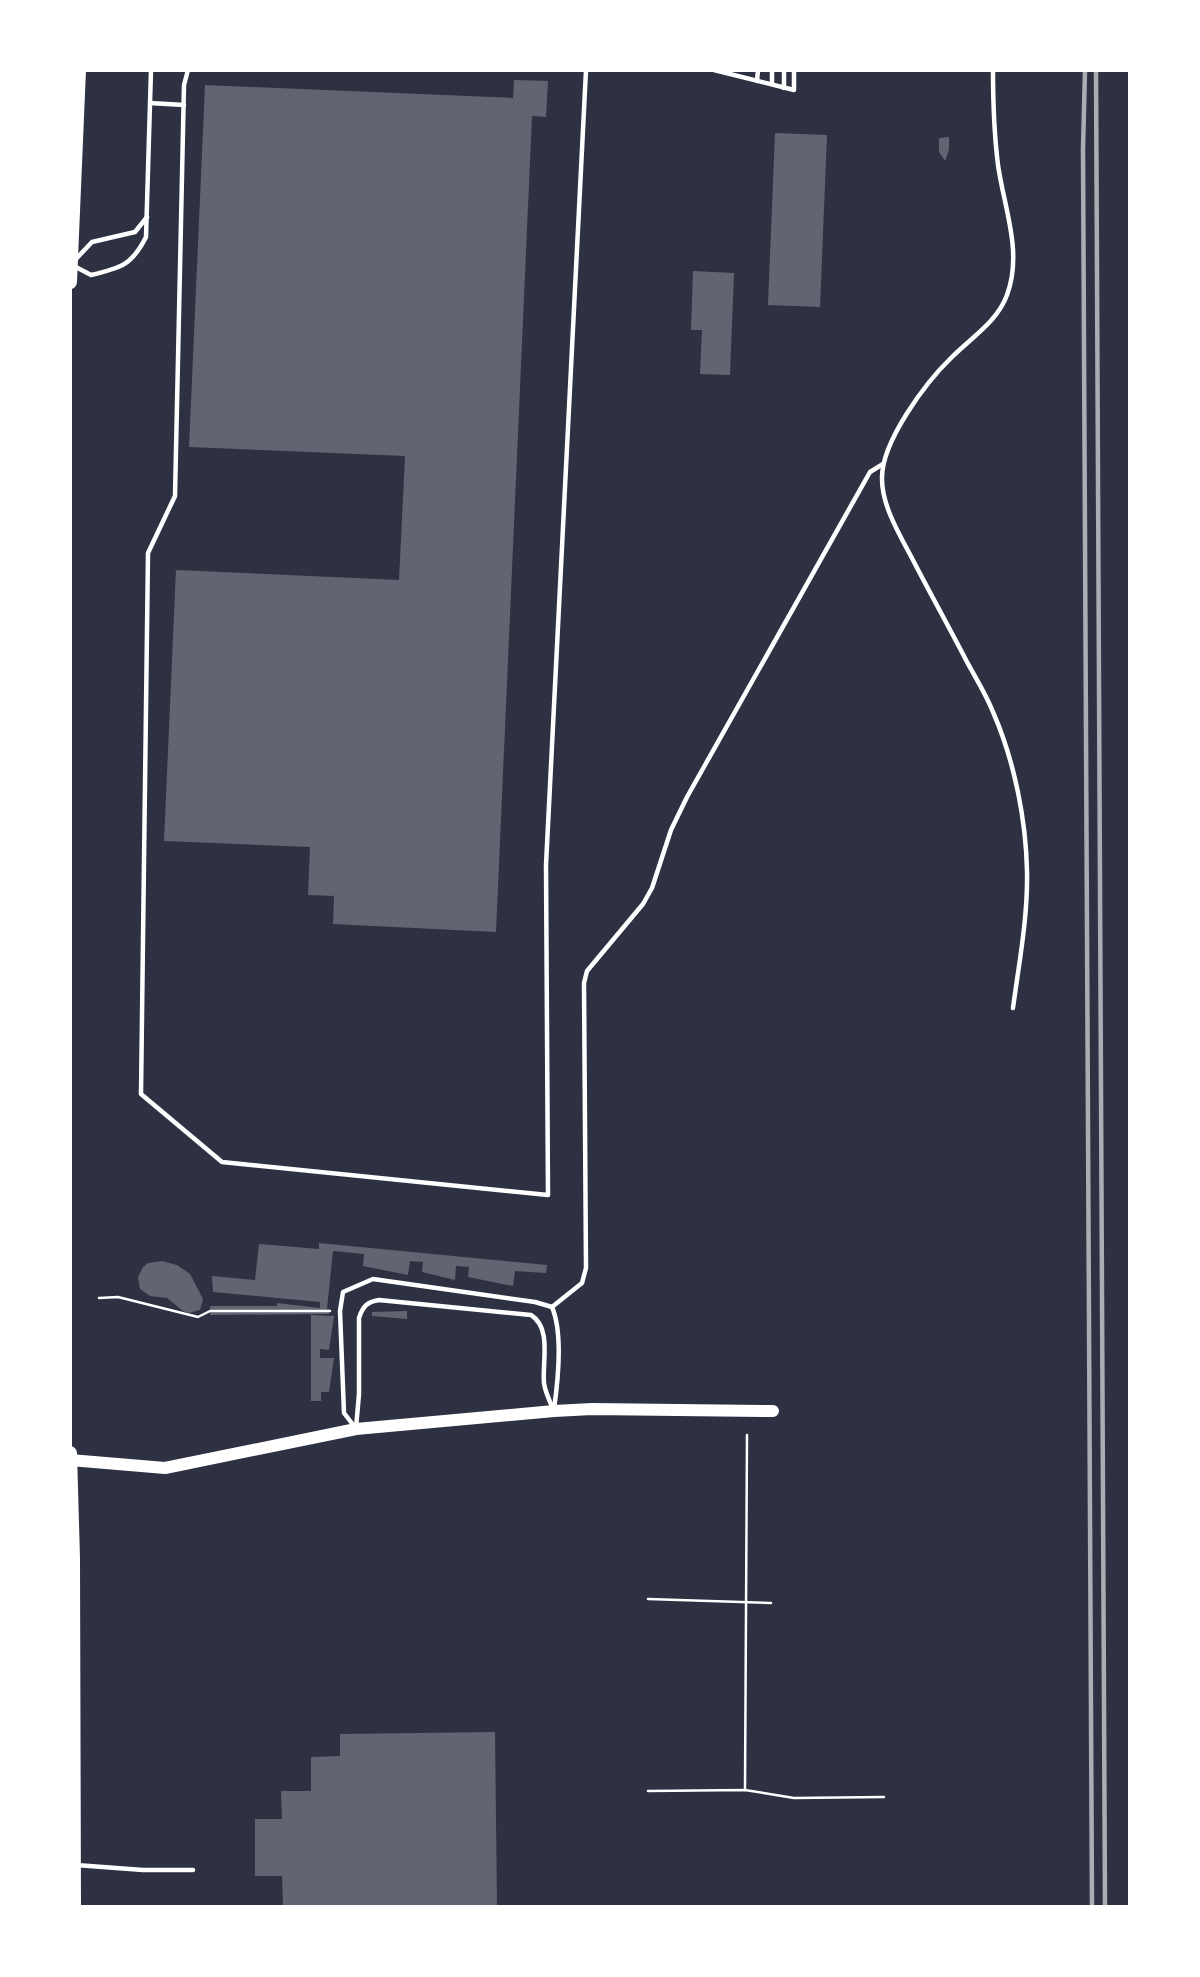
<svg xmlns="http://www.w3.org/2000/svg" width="1200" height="1977" font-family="'Golos Text',sans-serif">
	<rect width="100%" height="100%" fill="#2d3142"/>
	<!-- building -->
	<g fill="#626471">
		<path d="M514,80L548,81L546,117L532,116L496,932L333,924L334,896L308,895L310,847L164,841L176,570L399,580L405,456L189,447L205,85L513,98Z"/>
		<path d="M775,133L827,135L820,307L768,305Z"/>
		<path d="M949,137V150L945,161L939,152V138Z"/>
		<path d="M693,271L734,273L730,375L700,374L702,330H691Z"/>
		<path d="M319,1243L547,1265L546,1273L515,1271L513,1286L468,1277L469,1267L456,1266L455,1280L422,1272L423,1262L410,1261L408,1275L363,1266L364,1254L333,1251L327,1309H329V1314L210,1315V1306H277V1303L320,1308V1302L213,1292L212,1276L255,1280L259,1244L319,1249Z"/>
		<path d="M162,1261L177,1265L190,1274L203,1299L200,1310L189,1313L183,1311L167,1298L150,1296L140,1289L138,1277L143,1267L148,1263Z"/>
		<path d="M407,1311V1319L372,1316V1312Z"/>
		<path d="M311,1315L334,1316L329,1350L320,1349V1358H334L329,1392H321V1401H311Z"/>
		<path d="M495,1732L497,1907H283L282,1876H255V1819H282L281,1791H311V1757L340,1756V1734Z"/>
	</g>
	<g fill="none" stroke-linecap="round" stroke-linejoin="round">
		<!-- path -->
		<g stroke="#fff" stroke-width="2.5">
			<path d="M99,1298L118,1297L198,1317L210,1311H330"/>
			<path d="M648,1599L771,1603"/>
			<path d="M745,1790L747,1435"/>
			<path d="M648,1791L745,1790L794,1798L884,1797"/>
		</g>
		<!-- service -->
		<g stroke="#fff" stroke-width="4.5">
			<path d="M188,70L184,85L175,496L148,553L141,1094L222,1162L548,1195L546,865L586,70"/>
			<path d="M714,70L794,90V70"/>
			<path d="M772,70V84"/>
			<path d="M784,70V88"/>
			<path d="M993,70C993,102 994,133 998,165C1004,208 1023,252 1007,295C997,322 972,337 952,357C926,382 881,442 882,479C882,507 901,537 914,562C931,595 949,627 966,660C975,677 986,694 993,712C1014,760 1026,819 1027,871C1028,917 1019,963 1013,1008"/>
			<path d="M757,81L758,70"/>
			<path d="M150,103L184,105"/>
			<path d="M75,260L92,242L135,232L147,217"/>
			<path d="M74,266L91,275C121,268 132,265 146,237L151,70"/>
			<path d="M552,1307L582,1283L586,1268L584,983L587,971L643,904L652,888L671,830L687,797L870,472L883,464"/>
			<path d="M354,1426L344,1413L340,1311L343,1292L373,1279L535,1302L552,1307C563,1333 558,1381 554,1409"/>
			<path d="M356,1428L359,1394V1318C363,1306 367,1302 379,1300L531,1315C552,1328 542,1362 544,1383C545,1392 550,1401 553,1409"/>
			<path d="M76,1865L143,1870H193"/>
		</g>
		<!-- tertiary -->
		<path stroke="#fff" stroke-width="12" d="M70,1460L165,1468L356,1429L554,1411L592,1409L773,1411"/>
		<!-- secondary -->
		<g stroke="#fff" stroke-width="14">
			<path d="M70,282L79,70"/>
			<path d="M70,1453L73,1558L74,1907"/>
		</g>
		<!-- rail -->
		<g stroke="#abadb3" stroke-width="4.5">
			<path d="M1085,70L1083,149L1092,1907"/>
			<path d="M1096,70L1105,1907"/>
		</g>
	</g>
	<!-- border -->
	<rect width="1200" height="1977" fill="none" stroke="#ffffff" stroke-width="144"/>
</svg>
